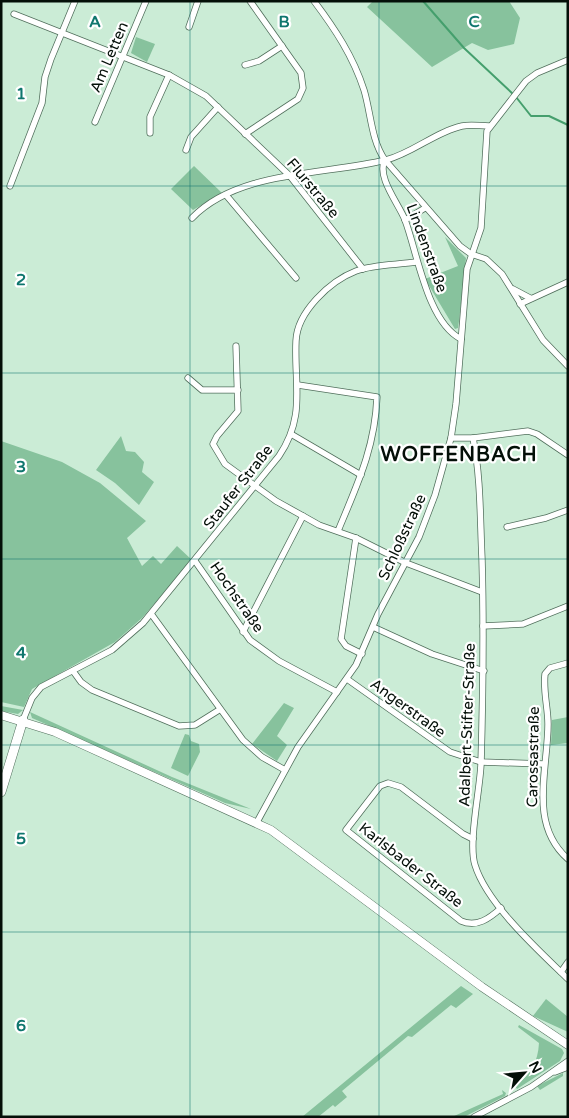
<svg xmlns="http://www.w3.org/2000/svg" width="569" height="1118" font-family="'Varela Round',sans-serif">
	<rect width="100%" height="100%" fill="#cbecd6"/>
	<!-- green -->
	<g fill="#87c29d">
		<path d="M373,1H509L520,18L514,44L488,50L472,43L432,67L367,7Z"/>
		<path d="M136,37L155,44L147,62L131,53Z"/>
		<path d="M194,166L222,193L193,210L171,189Z"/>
		<path d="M445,237L466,258L459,321L458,328L455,329L425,279L458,266Z"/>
		<path d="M121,436L126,451L135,452L144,462L142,472L154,482L139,505L115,483L96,470Z"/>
		<path d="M1,441L62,462L100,483L146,521L127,538L142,566L153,556L161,564L177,546L192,560L142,618L115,642L32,689L24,707L1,702Z"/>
		<path d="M284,703L294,708L277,736L287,745L277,761L252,744Z"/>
		<path d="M1,706L23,710L18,714L1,711Z"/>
		<path d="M30,712L172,777L251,809L225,803L32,718Z"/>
		<path d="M568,717V743L551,745L552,720Z"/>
		<path d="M185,734L189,735L191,741L199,744L200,752L188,776L171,768Z"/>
		<path d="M461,986L473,994L456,1008L451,1005L412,1037L408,1036L342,1091L347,1097L335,1107L333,1105L318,1117H302Z"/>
		<path d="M546,999L568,1017V1032L533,1016Z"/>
		<path d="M519,1025L562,1049L564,1053L560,1061L517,1089L515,1086C531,1074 538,1062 539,1043L518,1027Z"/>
		<path d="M563,1073V1076L540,1090L537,1086Z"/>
		<path d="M502,1090L506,1093L505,1096L464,1117H452L503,1094Z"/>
	</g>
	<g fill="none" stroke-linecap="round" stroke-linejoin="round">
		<!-- stream -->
		<g stroke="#459f6d" stroke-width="2">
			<path d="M423,1L464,48L513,94"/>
			<path d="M516,97L531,116H549L568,125"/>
		</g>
		<!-- street casing -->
		<g stroke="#516f5c" stroke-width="7">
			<g id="street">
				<path d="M314,1C335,29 353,56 364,90C371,113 371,140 385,160L460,246L471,254L486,259L502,274L543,340L568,366"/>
				<path d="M14,14L169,75L206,96L290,176L363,269"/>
				<path d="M189,27L198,1"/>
				<path d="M245,65L259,61L282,46"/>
				<path d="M95,122L146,1"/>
				<path d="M150,133V117L169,75"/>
				<path d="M245,134L298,99L303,88L301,73L250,1"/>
				<path d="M186,150L191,137L218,107"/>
				<path d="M385,160C376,177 399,204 405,220C417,251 427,322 461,339"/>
				<path d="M10,186L42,103L45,77L51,59L75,1"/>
				<path d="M226,195L296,278"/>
				<path d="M192,218C238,170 326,175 386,160C413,153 435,132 462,126C471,124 480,126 489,126"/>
				<path d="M405,220L425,208"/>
				<path d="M513,289L530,298"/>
				<path d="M520,304L568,282"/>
				<path d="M236,346L238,411L217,436L213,444L225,464L276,501L303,516L319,525L356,538L406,563L482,592"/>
				<path d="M188,378L202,390H238"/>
				<path d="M298,385L377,397C375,448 357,485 338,531"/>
				<path d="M291,434L361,475"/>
				<path d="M451,438H473L528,431L537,434L568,455"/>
				<path d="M473,438C481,478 480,519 482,559C484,627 483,695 481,764C480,790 468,843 475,865C487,904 538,950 568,979"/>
				<path d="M507,527L546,518L568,510"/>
				<path d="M356,538L341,639L346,646L362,654"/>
				<path d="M195,561L250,640L279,661L337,692"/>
				<path d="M152,615L243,740L262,757L285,770"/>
				<path d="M483,626L523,624L568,606"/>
				<path d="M373,627L432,654L484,671"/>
				<path d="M243,632L303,516"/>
				<path d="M568,663L550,668L545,674C543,691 548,708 548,724C548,770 528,824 568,859"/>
				<path d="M73,671L81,682L92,690L179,726L195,725L219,710"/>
				<path d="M347,679L450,752L481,762L544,764"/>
				<path d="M23,720L32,698L41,687L112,650L143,623L279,456C306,416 294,385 296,341C297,312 330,281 356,271C374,264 397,265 416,262"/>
				<path d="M257,822L298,747L356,665L378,614L419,537L435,495L451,438L456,404L467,269L481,228L487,131L526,81L537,73L568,60"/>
				<path d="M473,839L463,834L401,787L388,783L380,786L346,830L461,921C477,928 490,918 501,908"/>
				<path d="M561,972L568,962"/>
				<path d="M555,1072L568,1067"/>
				<path d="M474,1117L531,1087L568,1061"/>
			</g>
		</g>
		<!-- secondary casing -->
		<g stroke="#516f5c" stroke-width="9">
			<path id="secondary" d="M1,715L55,732L271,830L482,987L568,1045"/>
		</g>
		<!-- primary casing -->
		<g stroke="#516f5c" stroke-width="10">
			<path id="primary" d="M1,792L23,720"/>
		</g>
		<!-- street -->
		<use href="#street" stroke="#fff" stroke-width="5.5"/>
		<!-- secondary -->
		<use href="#secondary" stroke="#fff" stroke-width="8"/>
		<!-- primary -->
		<use href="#primary" stroke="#fff" stroke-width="9"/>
	</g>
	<!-- grid -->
	<path fill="none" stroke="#0f766e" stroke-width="1" stroke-opacity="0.55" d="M190,1V1117M379,1V1117M1,186H568M1,373H568M1,559H568M1,745H568M1,932H568"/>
	<g text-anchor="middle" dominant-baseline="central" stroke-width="4.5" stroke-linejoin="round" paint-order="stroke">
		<!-- street labels -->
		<g font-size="15" fill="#040f08" stroke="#fff">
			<text transform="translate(109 57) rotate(-67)">Am Letten</text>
			<text transform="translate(313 188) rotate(50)">Flurstraße</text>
			<text transform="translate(427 248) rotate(70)">Lindenstraße</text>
			<text transform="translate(238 487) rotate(-52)">Staufer Straße</text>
			<text transform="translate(402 537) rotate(-65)">Schloßstraße</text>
			<text transform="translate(237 597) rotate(55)">Hochstraße</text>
			<text transform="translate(408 708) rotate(36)">Angerstraße</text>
			<text transform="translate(467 725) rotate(-88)">Adalbert-Stifter-Straße</text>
			<text transform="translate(533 757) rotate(-89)">Carossastraße</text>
			<text transform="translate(411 865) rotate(38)">Karlsbader Straße</text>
		</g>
		<!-- district labels -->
		<g font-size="20" font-weight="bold" letter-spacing="1" fill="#040f08" stroke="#fff">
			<text x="459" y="455">WOFFENBACH</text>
		</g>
	</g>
	<g font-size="16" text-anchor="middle" font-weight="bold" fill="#0f766e" stroke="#fff" stroke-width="4.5" stroke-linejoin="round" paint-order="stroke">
		<text x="95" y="27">A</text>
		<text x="284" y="27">B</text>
		<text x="474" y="27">C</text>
		<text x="21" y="99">1</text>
		<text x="21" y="285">2</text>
		<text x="21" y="472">3</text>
		<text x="21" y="658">4</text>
		<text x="21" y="844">5</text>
		<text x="21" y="1031">6</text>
	</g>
	<!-- border -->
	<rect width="569" height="1118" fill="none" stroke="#040f08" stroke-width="5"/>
	<!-- north arrow -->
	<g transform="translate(524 1073) rotate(63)" stroke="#ffffff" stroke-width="4" paint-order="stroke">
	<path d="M0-4L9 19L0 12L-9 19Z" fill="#040f08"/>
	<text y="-8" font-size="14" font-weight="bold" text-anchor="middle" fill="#040f08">N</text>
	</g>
</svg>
